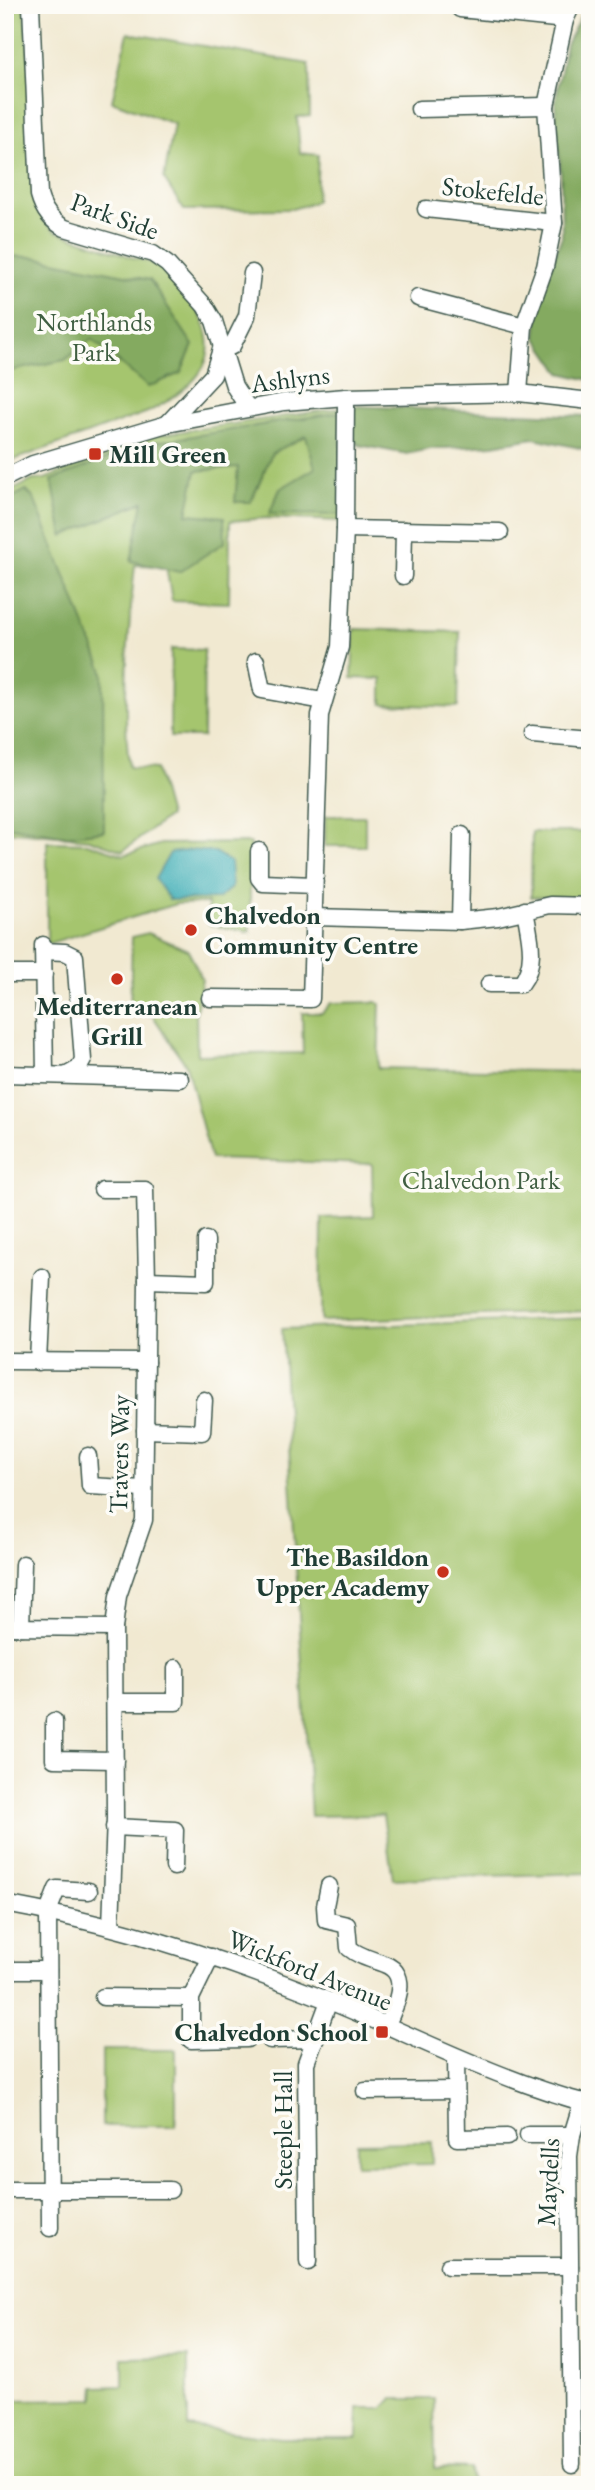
<svg xmlns="http://www.w3.org/2000/svg" width="595" height="2490" font-family="'EB Garamond',serif">
	<rect width="100%" height="100%" fill="#fdfcf7"/>
	<filter id="ink" filterUnits="userSpaceOnUse"><feTurbulence type="fractalNoise" baseFrequency=".0143" numOctaves="2"/><feDisplacementMap in="SourceGraphic" scale="14" xChannelSelector="R" yChannelSelector="G"/><feConvolveMatrix kernelMatrix="1 2 1 2 8 2 1 2 1" color-interpolation-filters="sRGB"/></filter>
	<filter id="wash" filterUnits="userSpaceOnUse"><feTurbulence type="fractalNoise" baseFrequency=".00686" numOctaves="4" result="noise"/><feDisplacementMap in="SourceGraphic" scale="28" xChannelSelector="R" yChannelSelector="G"/><feGaussianBlur stdDeviation="1.57" result="paint"/><feColorMatrix in="noise" values="0 0 0 0 0 0 0 0 0 0 0 0 0 0 0 0 0 1.4 0 .05"/><feComposite in="paint" operator="in"/></filter>
	<g filter="url(#wash)">
		<rect width="100%" height="100%" fill="#f1e9d1"/>
		<!-- green -->
		<g fill="#a5c56e" stroke="#628151" stroke-width="2">
			<path d="M5,5H24L44,221L55,231C80,240 106,248 131,257C141,260 154,262 162,268C173,276 182,290 190,300C231,354 199,386 148,412L5,463Z"/>
			<path d="M128,33L309,64L310,116L297,117L300,153L318,155L316,202L292,209L184,210L164,179L174,124L112,101Z"/>
			<path d="M341,408L343,521L268,518L230,521L229,603L172,601L166,566L135,565C128,633 122,700 129,767L156,769L169,816L123,851L89,839L5,831V494L33,480L45,479L145,437Z"/>
			<path d="M354,629L460,632L458,707L382,704V679L352,678Z"/>
			<path d="M171,649L204,650L203,737H170Z"/>
			<rect x="325" y="816" width="40" height="30"/>
			<path d="M532,832H588L590,834V898L531,897Z"/>
			<path d="M47,842L87,843L124,855L161,844L250,843V932L209,925L208,903L176,904L47,944Z"/>
			<path d="M148,933L188,950L202,979L196,1011L197,1055L303,1053L302,1013H322L331,1003L377,1002L380,1004L378,1068L590,1072V1311L321,1321L322,1218L373,1216L372,1164L211,1159L186,1065L153,1016L130,1012L132,937Z"/>
			<path d="M590,1318V1873L393,1879L383,1815L311,1816L282,1329Z"/>
			<rect x="102" y="2050" width="74" height="76"/>
			<path d="M432,2142V2164L356,2165V2143Z"/>
			<path d="M188,2357V2427L281,2438H357L358,2408H382L393,2399H434L435,2468L471,2469L472,2485H5V2388L7,2400L94,2399L95,2387L123,2386V2358Z"/>
		</g>
		<!-- forest -->
		<g fill="#84aa61" stroke="#52744a" stroke-width="2">
			<path d="M587,5H590V380L561,373L536,337L541,293L562,236L561,175L555,104L566,44Z"/>
			<path d="M5,256L34,257L150,280L193,345L181,373L148,387L92,339L65,360L5,372Z"/>
			<path d="M354,406L587,416L589,450L534,438L493,445L430,449L407,454L359,445L347,433Z"/>
			<path d="M341,412L342,515L269,514L280,489L315,468L306,436L272,453L251,502H235L238,467L196,471L187,514L224,517L225,542L179,572L131,561L143,502L63,536L52,480L143,444Z"/>
			<path d="M26,490L34,499L103,671L104,831L65,836L5,826V501Z"/>
		</g>
		<!-- water -->
		<path fill="#39abb4" stroke="#2c7474" stroke-width="2" d="M191,850L215,852L230,862L232,887L218,899L170,900L155,879L170,853Z"/>
	</g>
	<g filter="url(#ink)">
		<g fill="none" stroke-linecap="round" stroke-linejoin="round">
			<!-- minor casing -->
			<g stroke="#3e574c" stroke-width="19">
				<g id="minor">
					<path d="M31,5L39,195C43,210 51,221 65,228L153,254L167,264L205,306L214,321L234,386L248,408"/>
					<path d="M460,9L565,20"/>
					<path d="M419,109L546,106"/>
					<path d="M426,209L554,223"/>
					<path d="M418,298L524,326"/>
					<path d="M519,393L524,326L545,267L554,223L546,106L565,20L572,5"/>
					<path d="M167,424L213,375L221,349L232,346L247,316L252,273"/>
					<path d="M5,478L33,464L167,424L284,402L346,397L519,393L590,401"/>
					<path d="M345,529L500,532"/>
					<path d="M403,576L404,530"/>
					<path d="M256,661L262,690L323,701"/>
					<path d="M532,734L590,739"/>
					<path d="M259,851V878L263,883L314,885"/>
					<path d="M313,917L460,921L498,917L550,905L590,906"/>
					<path d="M460,921L462,835"/>
					<path d="M43,945L45,1074"/>
					<path d="M43,951L65,952L75,957L83,1060L78,1069L67,1075"/>
					<path d="M5,974H44"/>
					<path d="M489,984H521C538,962 529,935 525,910"/>
					<path d="M210,998L311,999L320,715L340,647L345,529L346,397"/>
					<path d="M5,1074L180,1079"/>
					<path d="M102,1189H145L147,1280L144,1520L118,1596L114,1628L115,1818L111,1926"/>
					<path d="M147,1280L206,1282V1240"/>
					<path d="M5,1361L146,1362"/>
					<path d="M38,1362L42,1277"/>
					<path d="M145,1430L202,1432L204,1400"/>
					<path d="M88,1456L90,1486L143,1489"/>
					<path d="M5,1627L114,1628"/>
					<path d="M21,1627L23,1564"/>
					<path d="M115,1702H176V1668"/>
					<path d="M54,1721V1759L115,1760"/>
					<path d="M114,1827L175,1830L174,1867"/>
					<path d="M329,1886L325,1906L326,1920L347,1925L349,1948C360,1957 371,1959 384,1964C412,1974 395,2008 386,2026"/>
					<path d="M5,1904C116,1924 222,1958 327,2000C413,2035 500,2081 590,2104"/>
					<path d="M211,1957L191,1998V2040L247,2039"/>
					<path d="M9,1970H48"/>
					<path d="M103,1997L191,1998"/>
					<path d="M270,2040L316,2039"/>
					<path d="M456,2057L457,2138L507,2137"/>
					<path d="M365,2091L456,2090"/>
					<path d="M528,2135H572"/>
					<path d="M5,2190H170"/>
					<path d="M50,2228L48,1912L57,1889L89,1891"/>
					<path d="M308,2262L306,2063L329,2001"/>
					<path d="M448,2266H570"/>
					<path d="M572,2464L569,2156L572,2135L582,2102"/>
				</g>
			</g>
			<!-- minor -->
			<use href="#minor" stroke="#fff" stroke-width="16"/>
		</g>
	</g>
	<!-- markers -->
	<g fill="#c8321e" stroke="#fdfcf7" stroke-width="2.5">
		<rect x="88" y="447" width="14" height="14" rx="3.5"/>
		<circle cx="191" cy="930" r="7"/>
		<circle cx="117" cy="979" r="7"/>
		<circle cx="443" cy="1572" r="7"/>
		<rect x="375" y="2025" width="14" height="14" rx="3.5"/>
	</g>
	<g text-anchor="middle" dominant-baseline="central" stroke-width="7" stroke-linejoin="round" paint-order="stroke">
		<!-- street labels -->
		<g font-size="26" fill="#1f3d34" stroke="#fdfcf7">
			<text transform="translate(493 191) rotate(6)">Stokefelde</text>
			<text transform="translate(115 216) rotate(20)">Park Side</text>
			<text transform="translate(290 379) rotate(-7)">Ashlyns</text>
			<text transform="translate(119 1454) rotate(-89)">Travers Way</text>
			<text transform="translate(310 1970) rotate(22)">Wickford Avenue</text>
			<text transform="translate(283 2130) rotate(-90)">Steeple Hall</text>
			<text transform="translate(548 2182) rotate(-87)">Maydells</text>
		</g>
		<!-- park labels -->
		<g font-size="26" fill="#405f42" stroke="#fdfcf7">
			<text x="94" y="322">Northlands<tspan x="94" dy="30">Park</tspan></text>
			<text x="481" y="1180">Chalvedon Park</text>
		</g>
		<!-- poi labels -->
		<g font-size="26" font-weight="bold" fill="#1f3d34" stroke="#fdfcf7" text-anchor="start">
			<text x="109" y="454">Mill Green</text>
			<text x="205" y="915">Chalvedon<tspan x="205" dy="30">Community Centre</tspan></text>
			<text x="117" y="1006" text-anchor="middle">Mediterranean<tspan x="117" dy="30">Grill</tspan></text>
			<text x="429" y="1557" text-anchor="end">The Basildon<tspan x="429" dy="30">Upper Academy</tspan></text>
			<text x="368" y="2032" text-anchor="end">Chalvedon School</text>
		</g>
	</g>
	<!-- margin -->
	<rect width="595" height="2490" fill="none" stroke="#fdfcf7" stroke-width="28"/>
</svg>
